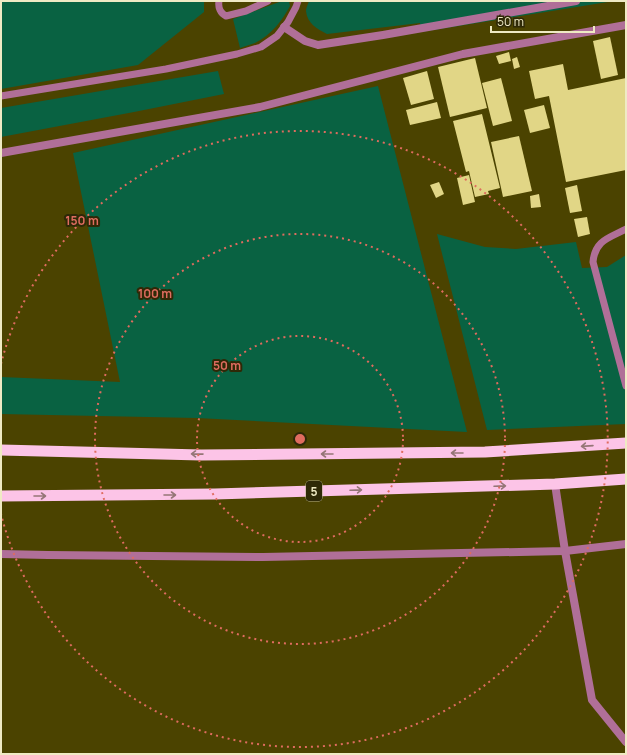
<svg xmlns="http://www.w3.org/2000/svg" width="627" height="755" font-family="Manrope,sans-serif">
	<rect width="100%" height="100%" fill="#4b4300"/>
	<!-- green -->
	<g fill="#096242">
		<path d="M1,1H204V12L138,65L1,89Z"/>
		<path d="M282,1H289L290,6C282,21 271,35 255,43C250,45 245,46 240,48L233,19Z"/>
		<path d="M309,1H614L421,32L420,23L327,34C317,29 307,23 306,11C306,8 308,4 309,1Z"/>
		<path d="M218,71L224,94L134,112L1,137V108Z"/>
		<path d="M378,86L467,432L197,418L1,414V377L120,382L73,153Z"/>
		<path d="M437,234L485,247L516,249L576,242L582,268L607,267L626,255V424L487,430Z"/>
	</g>
	<!-- building -->
	<g fill="#e1d686">
		<path d="M610,37L618,75L601,79L593,41Z"/>
		<path d="M509,52L511,61L499,64L496,56Z"/>
		<path d="M517,57L520,67L514,69L512,59Z"/>
		<path d="M475,58L487,108L450,117L438,67Z"/>
		<path d="M563,64L568,90L626,78V170L566,182L549,96L535,99L529,71Z"/>
		<path d="M427,71L434,99L411,105L403,78Z"/>
		<path d="M501,78L512,121L493,126L482,83Z"/>
		<path d="M437,102L441,118L410,125L406,110Z"/>
		<path d="M544,105L550,128L530,133L524,110Z"/>
		<path d="M482,114L500,188L488,191L489,194L475,197L469,171L466,172L453,121Z"/>
		<path d="M519,136L532,191L503,197L491,142Z"/>
		<path d="M469,175L475,202L463,205L457,178Z"/>
		<path d="M439,182L444,194L436,198L430,185Z"/>
		<path d="M577,185L582,211L570,213L565,188Z"/>
		<path d="M539,194L541,207L531,208L530,196Z"/>
		<path d="M587,217L590,234L578,237L574,219Z"/>
	</g>
	<g fill="none" stroke-linecap="round" stroke-linejoin="round">
		<!-- service -->
		<g stroke="#b06f98" stroke-width="7">
			<path d="M219,1C218,7 220,13 226,16L246,11L268,1"/>
			<path d="M1,96L166,69L237,54L261,47L277,36L288,22L296,7L298,1"/>
			<path d="M626,229C609,238 595,240 593,262L626,386"/>
		</g>
		<!-- minor -->
		<g stroke="#b06f98" stroke-width="8">
			<path d="M284,27L305,41L318,45L383,35L576,1"/>
			<path d="M555,484L565,551L592,700L626,742"/>
			<path d="M1,554L48,555L263,557L565,551L626,544"/>
		</g>
		<!-- tertiary -->
		<path stroke="#b06f98" stroke-width="8" d="M1,153L260,107L463,54L626,25"/>
		<!-- trunk -->
		<g stroke="#fcc4e7" stroke-width="11">
			<path d="M1,450L201,455L485,452L626,443"/>
			<path d="M1,496L215,494L555,484L626,479"/>
		</g>
	</g>
	<!-- one-way arrows -->
	<defs><path id="oneway-shaft" d="M-6 0H5M1.5-3L5.5 0L1.5 3" fill="none" stroke-width="1.6" stroke-linecap="round" stroke-linejoin="round"/></defs>
	<g stroke="#957677">
		<use href="#oneway-shaft" transform="translate(587 446) rotate(176)"/>
		<use href="#oneway-shaft" transform="translate(457 453) rotate(180)"/>
		<use href="#oneway-shaft" transform="translate(197 454) rotate(-179)"/>
		<use href="#oneway-shaft" transform="translate(327 454) rotate(180)"/>
		<use href="#oneway-shaft" transform="translate(500 486) rotate(-2)"/>
		<use href="#oneway-shaft" transform="translate(356 490) rotate(-2)"/>
		<use href="#oneway-shaft" transform="translate(170 495)"/>
		<use href="#oneway-shaft" transform="translate(40 496)"/>
	</g>
	<!-- distance rings -->
	<g fill="none" stroke="#df6c5f" stroke-width="2" stroke-dasharray="2 4">
		<circle cx="300" cy="439" r="103"/>
		<circle cx="300" cy="439" r="205"/>
		<path d="M1 364A308 308 0 1 1 1 514"/>
	</g>
	<g text-anchor="middle" dominant-baseline="central" stroke-width="4" stroke-linejoin="round" paint-order="stroke">
		<!-- shield labels -->
		<rect fill="#2e2907" stroke="#b5b08b" stroke-width="1" x="306" y="481" width="16" height="20" rx="3"/>
		<g font-size="12" font-weight="bold" fill="#efeac4">
			<text x="314" y="491">5</text>
		</g>
	</g>
	<circle cx="300" cy="439" r="6" fill="#df6c5f" stroke="#2e2907" stroke-width="2"/>
	<g font-size="12" text-anchor="middle" font-weight="bold" fill="#df6c5f" stroke="#2e2907" stroke-width="4" stroke-linejoin="round" paint-order="stroke">
		<text x="82" y="225">150 m</text>
		<text x="155" y="298">100 m</text>
		<text x="227" y="370">50 m</text>
	</g>
	<!-- border -->
	<rect width="627" height="755" fill="none" stroke="#efeac4" stroke-width="4"/>
	<!-- scale -->
	<path d="M491 26v6h103v-6" fill="none" stroke="#efeac4" stroke-width="2"/>
	<text x="497" y="26" font-size="12" fill="#efeac4" stroke="#2e2907" stroke-width="3" paint-order="stroke">50 m</text>
</svg>
